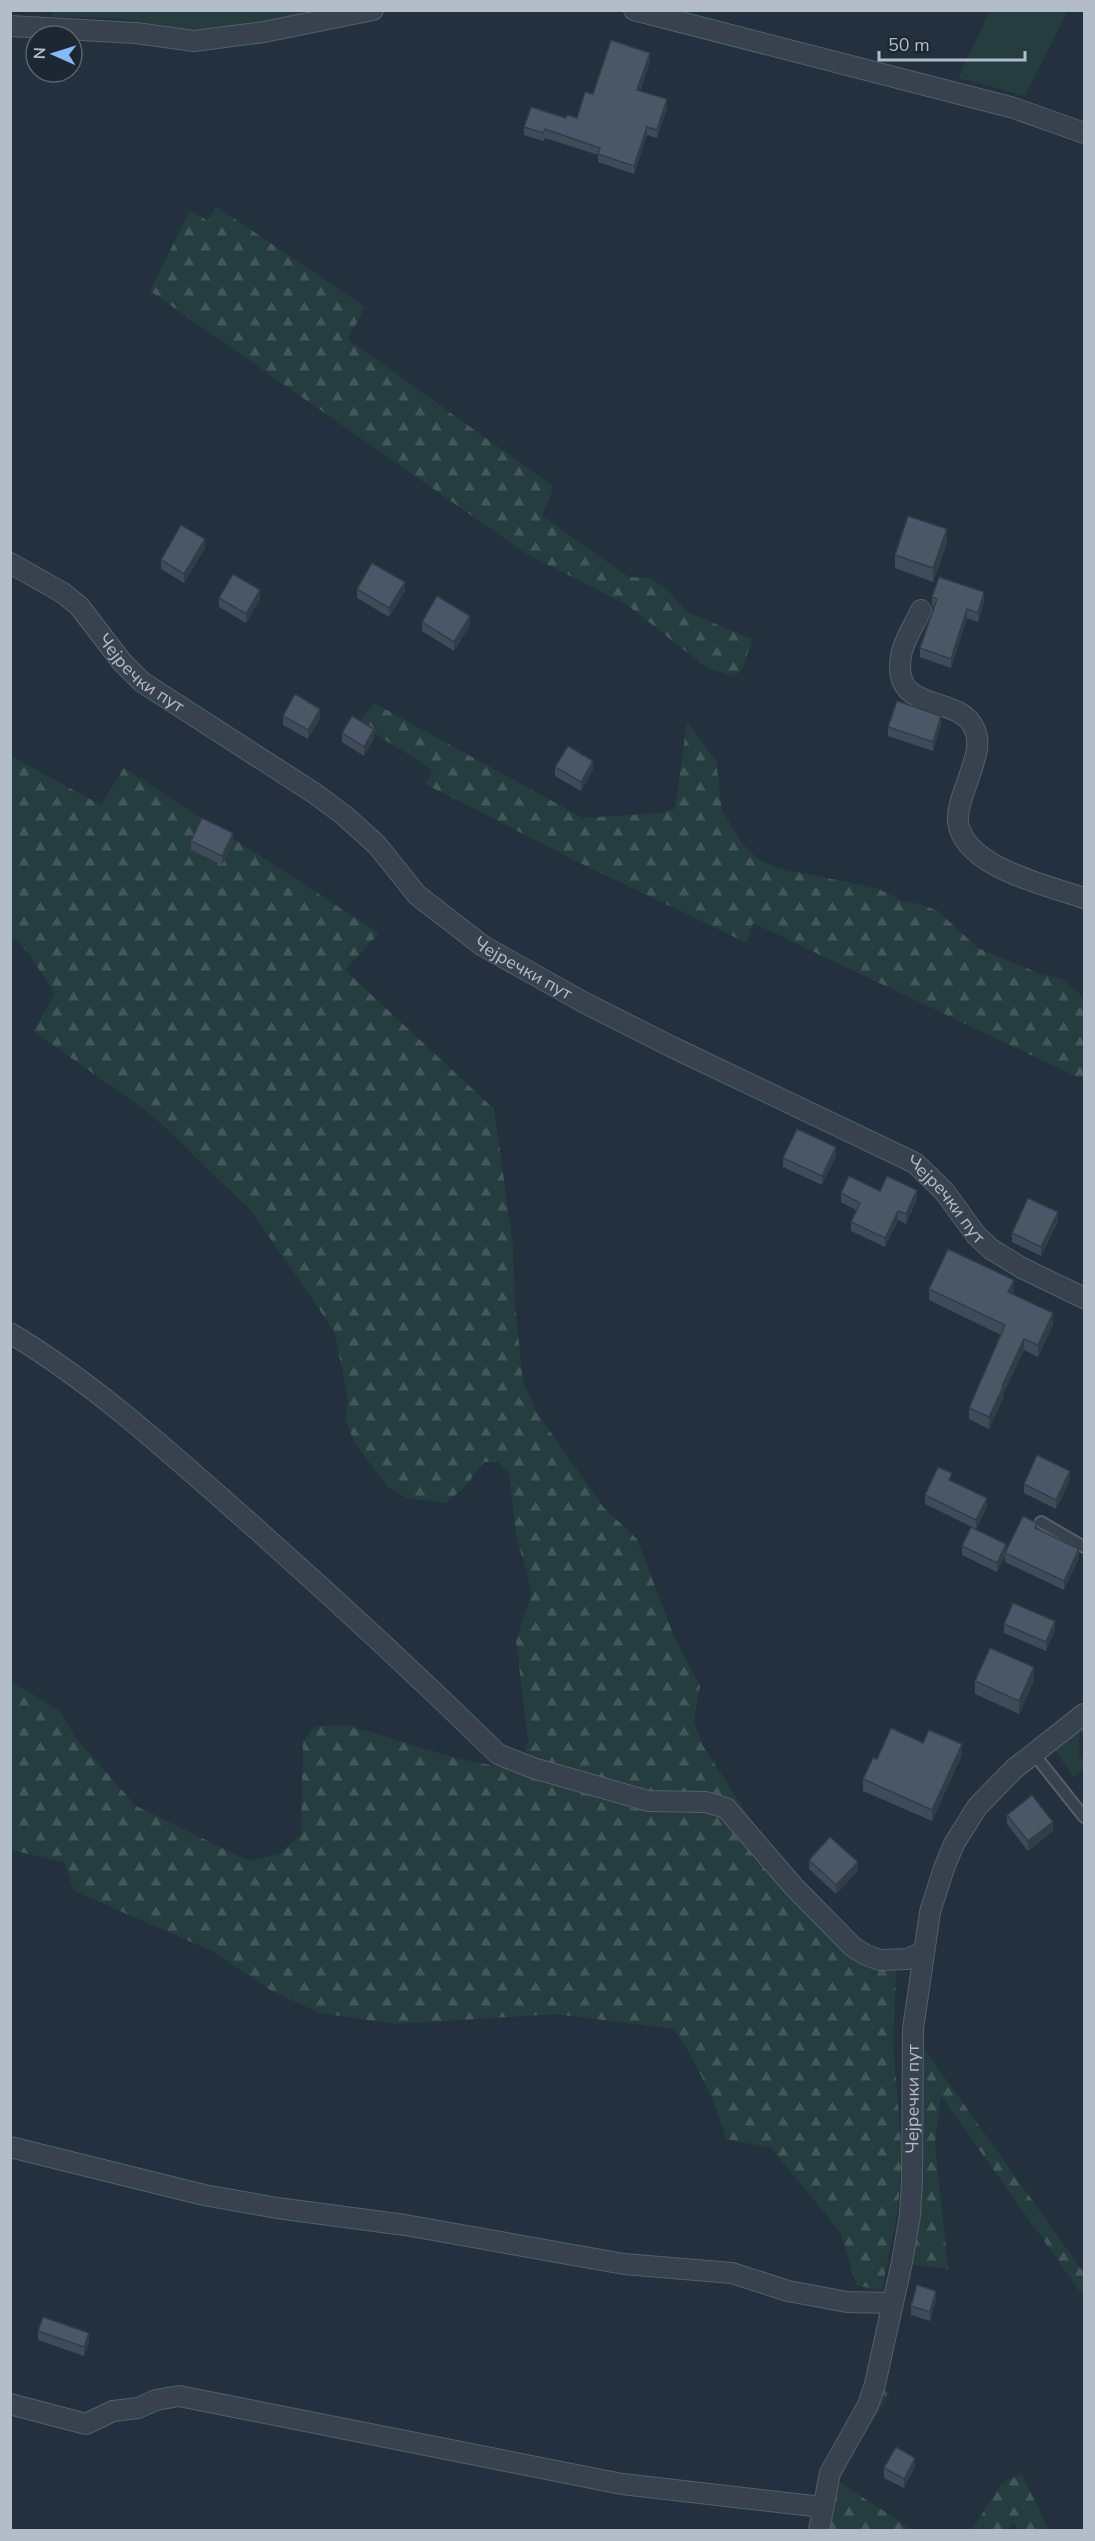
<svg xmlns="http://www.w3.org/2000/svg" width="1095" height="2541" font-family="'Nunito Sans',sans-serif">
	<defs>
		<pattern id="forest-firs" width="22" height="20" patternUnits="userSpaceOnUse" patternTransform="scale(1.5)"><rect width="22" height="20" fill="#253d3f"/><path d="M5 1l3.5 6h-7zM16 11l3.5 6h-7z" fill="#425759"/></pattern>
	</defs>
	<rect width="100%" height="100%" fill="#23303e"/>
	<!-- grass -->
	<g fill="#253d3f">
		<path d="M52,10L329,11L240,28L186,29L116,18L52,17Z"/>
		<path d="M990,11H1068L1025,96L958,78Z"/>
		<path d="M1084,1723V1735L1080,1731L1079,1757L1084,1760V1771L1083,1770L1073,1777L1053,1747Z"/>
	</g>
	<!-- forest -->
	<g fill="url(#forest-firs)">
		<path d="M216,206L365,307L348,339L554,487L542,516L629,577L649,578L665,587L687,612L752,639L743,668L734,677L707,668L627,605L525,553L150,291L190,210L208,221Z"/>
		<path d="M374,703L583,818L660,813L675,809L687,721L716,761L722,810L741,842L758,859L777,868L877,888L902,901L920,904L938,911L978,948L1041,974L1063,979L1084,998V1075L1079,1078L753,923L747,943L578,862L425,784L433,770L358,723Z"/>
		<path d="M11,756L101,805L124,768L379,933L345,970L494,1109L513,1245L515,1305L523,1381L537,1413L604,1508L637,1539L674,1636L700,1686L694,1721L702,1744L758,1831L801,1884L866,1947L897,1953L893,2041L902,2157L898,2209L882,2291L856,2285L841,2233L771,2148L726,2139C715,2099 697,2064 674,2029L556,2014L396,2024L319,2013L270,1990L212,1951L74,1891L64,1862L11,1850L10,1680L61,1712L75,1737L136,1806L249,1861L281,1853L301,1834L303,1741L315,1726L347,1725L455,1758L521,1771L528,1741L516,1641L532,1593L516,1535L509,1473L498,1462H484L464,1488L446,1503L406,1498L388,1487L354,1442L345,1419L348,1398L334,1331L252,1212L152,1115L33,1031L55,994L29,954L17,940L11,941Z"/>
		<path d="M913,2033L1084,2273V2297L941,2096L935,2143L948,2269L900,2263Z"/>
		<path d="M875,2384L890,2393L836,2480L913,2530H816L826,2478L864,2412Z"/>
		<path d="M1021,2473L1049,2530H1018L1014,2523L1007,2530H972L1001,2484Z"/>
	</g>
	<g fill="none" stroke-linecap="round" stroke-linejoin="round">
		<!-- service casing -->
		<g stroke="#555f6b" stroke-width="14">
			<g id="service">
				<path d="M1041,1522L1084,1547"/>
				<path d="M1034,1754L1084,1817"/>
			</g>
		</g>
		<!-- minor casing -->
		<g stroke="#555f6b" stroke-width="22">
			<g id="minor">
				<path d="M634,10L1014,108L1084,133"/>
				<path d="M10,26L136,33L194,41L264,32L373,10"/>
				<path id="s1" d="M10,563L63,593L79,606L122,662L142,682L314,793L345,816L377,845L417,895L483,946L583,1002L670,1046L915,1163L944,1191L976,1235L991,1249L1022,1268L1084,1298"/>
				<path d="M921,610C915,624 903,641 901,656C891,715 958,693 974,728C982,744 974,761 969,777C965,790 957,806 958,821C962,867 1049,886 1084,898"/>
				<path d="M10,1333C90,1381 159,1443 228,1504C320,1585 411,1669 498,1754L533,1768L648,1801L706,1802L726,1808L794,1887L853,1947L866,1955L880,1960L907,1959L923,1952"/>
				<path d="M10,2147L204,2195L277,2208L405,2225L624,2264L732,2273L788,2291L847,2302L892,2303"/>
				<path d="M10,2404L86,2424L113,2411L138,2408L156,2400L179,2396L622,2484L822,2507"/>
				<path id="s2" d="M819,2530L830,2473L868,2405L875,2384L902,2262L910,2215L912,2181L913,2029L930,1912L944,1868L954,1844L977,1807L1014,1769L1084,1714"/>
			</g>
		</g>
		<!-- service -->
		<use href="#service" stroke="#37424e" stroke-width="10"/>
		<!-- minor -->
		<use href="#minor" stroke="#37424e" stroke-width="20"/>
	</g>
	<!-- wall -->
	<g fill="#3f4b59">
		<path d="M650,61L640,91L667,108L657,138L647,135L634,174L598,162V155L545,138L543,141L524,135V127L566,118H577L593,94Z"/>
		<path d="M947,543L933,582L895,568V555Z"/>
		<path d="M205,548L184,583L161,569V560Z"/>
		<path d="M357,589L405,591L389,617L357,598Z"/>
		<path d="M932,597L984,602L978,622L967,618L951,668L920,657V648L934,607L932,606Z"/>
		<path d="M219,598L260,599L246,623L219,607Z"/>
		<path d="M422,622L470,625L454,651L422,631Z"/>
		<path d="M283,716L320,718L308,739L283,725Z"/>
		<path d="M941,725L933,751L888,736V727Z"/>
		<path d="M342,733L374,738L364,756L342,742Z"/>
		<path d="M555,767L593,770L581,791L555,776Z"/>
		<path d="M191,841L233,842L222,865L191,850Z"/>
		<path d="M836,1156L822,1185L783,1167V1158Z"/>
		<path d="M880,1191L917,1199L906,1224L898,1220L885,1247L851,1231V1222L856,1210L841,1202V1193Z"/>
		<path d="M1058,1221L1041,1256L1012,1242V1233Z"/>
		<path d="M929,1289L1014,1292L1013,1294L1053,1325L1038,1357L1024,1350L1003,1394V1399L989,1429L969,1419V1408L1001,1335L929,1300Z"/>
		<path d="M1070,1480L1056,1509L1024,1493V1484Z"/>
		<path d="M925,1495L987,1507L976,1529L925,1504Z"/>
		<path d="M1037,1529L1079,1558L1064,1590L1005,1562V1555L997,1572L962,1555V1546L1006,1552Z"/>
		<path d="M1004,1624L1055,1630L1046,1651L1004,1633Z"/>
		<path d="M975,1681H1034L1019,1714L975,1694Z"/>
		<path d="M923,1743L962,1755L932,1821L863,1791V1779L877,1759Z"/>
		<path d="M1007,1815L1053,1831L1028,1851L1007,1824Z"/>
		<path d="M809,1860L858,1871L836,1894L809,1869Z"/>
		<path d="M936,2300L930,2321L911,2315V2306Z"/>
		<path d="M38,2331L89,2342L84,2356L38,2340Z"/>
		<path d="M915,2467L904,2488L884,2478V2468Z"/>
	</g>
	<!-- shaded-wall -->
	<g fill="#333d48">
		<path d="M650,53V61L637,98V90Z"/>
		<path d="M667,99V108L657,138V130Z"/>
		<path d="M647,127V135L634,174V166Z"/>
		<path d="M947,529V543L933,582V568Z"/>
		<path d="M205,539V548L184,583V574Z"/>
		<path d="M405,582V591L389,617V608Z"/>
		<path d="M260,590V599L246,623V614Z"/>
		<path d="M984,592V602L978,622V613Z"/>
		<path d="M967,609V618L951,668V659Z"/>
		<path d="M470,616V625L454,651V642Z"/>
		<path d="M320,709V718L308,739V730Z"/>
		<path d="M941,716V725L933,751V742Z"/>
		<path d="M374,729V738L364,756V747Z"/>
		<path d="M593,761V770L581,791V782Z"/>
		<path d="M233,833V842L222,865V856Z"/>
		<path d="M836,1147V1156L822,1185V1176Z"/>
		<path d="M917,1190V1199L906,1224V1214Z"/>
		<path d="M898,1211V1220L885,1247V1238Z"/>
		<path d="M1058,1212V1221L1041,1256V1247Z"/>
		<path d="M1014,1280V1292L1008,1303V1292Z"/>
		<path d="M1053,1313V1325L1038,1357V1345Z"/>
		<path d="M1024,1339V1350L1003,1394V1399L989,1429V1417L1002,1386Z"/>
		<path d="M1070,1471V1480L1056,1509V1500Z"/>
		<path d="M987,1498V1507L976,1529V1520Z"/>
		<path d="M1006,1544V1553H1005L997,1572V1563Z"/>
		<path d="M1079,1549V1558L1064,1590V1581Z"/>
		<path d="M1055,1621V1630L1046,1651V1642Z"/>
		<path d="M1034,1667V1681L1019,1714V1701Z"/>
		<path d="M962,1744V1755L932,1821V1810Z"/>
		<path d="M1053,1822V1831L1028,1851V1841Z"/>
		<path d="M858,1862V1871L836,1894V1885Z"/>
		<path d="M936,2291V2300L930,2321V2312Z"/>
		<path d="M89,2333V2342L84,2356V2347Z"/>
		<path d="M915,2458V2467L904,2488V2479Z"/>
	</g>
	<!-- building -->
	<g fill="#495767" stroke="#333d48" stroke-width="1.5">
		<path d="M611,40L650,53L637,90L667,99L657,130L647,127L634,166L598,154L600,148L545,129L543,133L524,127L531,107L566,118L567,115L577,118L585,92L593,94Z"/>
		<path d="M908,516L947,529L933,568L895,555Z"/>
		<path d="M181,525L205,539L184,574L161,560Z"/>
		<path d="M372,563L405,582L389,608L357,589Z"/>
		<path d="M233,574L260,590L246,614L219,598Z"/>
		<path d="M939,577L984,592L978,613L967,609L951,659L920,648L937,599L932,597Z"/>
		<path d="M437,596L470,616L454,642L422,622Z"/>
		<path d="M295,694L320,709L308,730L283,716Z"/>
		<path d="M897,701L941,716L933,742L888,727Z"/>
		<path d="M352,716L374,729L364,747L342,733Z"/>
		<path d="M568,746L593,761L581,782L555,767Z"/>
		<path d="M202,818L233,833L222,856L191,841Z"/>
		<path d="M797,1129L836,1147L822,1176L783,1158Z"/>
		<path d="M849,1176L880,1191L887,1176L917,1190L906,1214L898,1211L885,1238L851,1222L860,1203L841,1193Z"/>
		<path d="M1028,1198L1058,1212L1041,1247L1012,1233Z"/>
		<path d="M948,1249L1014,1280L1008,1292L1053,1313L1038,1345L1024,1339L1002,1386L1003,1387L989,1417L969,1408L1005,1325L929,1289Z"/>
		<path d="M1037,1455L1070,1471L1056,1500L1024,1484Z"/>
		<path d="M938,1467L952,1473L949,1480L987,1498L976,1520L925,1495Z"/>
		<path d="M1023,1516L1037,1523L1035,1528L1079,1549L1064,1581L1005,1553Z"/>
		<path d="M971,1527L1006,1544L997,1563L962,1546Z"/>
		<path d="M1013,1603L1055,1621L1046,1642L1004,1624Z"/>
		<path d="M990,1648L1034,1667L1019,1701L975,1681Z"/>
		<path d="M891,1728L923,1743L929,1730L962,1744L932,1810L863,1779L873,1758L877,1759Z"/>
		<path d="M1032,1795L1053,1822L1028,1841L1007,1815Z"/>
		<path d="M830,1837L858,1862L836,1885L809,1860Z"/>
		<path d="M917,2285L936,2291L930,2312L911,2306Z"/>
		<path d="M43,2317L89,2333L84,2347L38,2331Z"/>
		<path d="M896,2447L915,2458L904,2479L884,2468Z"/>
	</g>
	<g text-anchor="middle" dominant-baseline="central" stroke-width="4.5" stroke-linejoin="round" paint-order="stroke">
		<!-- street labels -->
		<g font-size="18" fill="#b3bcc9" stroke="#1c2732">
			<text stroke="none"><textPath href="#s1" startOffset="174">Чејречки пут</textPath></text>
			<text stroke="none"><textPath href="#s1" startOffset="660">Чејречки пут</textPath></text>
			<text stroke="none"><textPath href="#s1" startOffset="1146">Чејречки пут</textPath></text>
			<text stroke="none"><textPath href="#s2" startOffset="447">Чејречки пут</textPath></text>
		</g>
	</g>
	<!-- border -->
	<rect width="1095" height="2541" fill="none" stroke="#b3bcc9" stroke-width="24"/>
	<!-- north arrow -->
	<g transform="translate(54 54) rotate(273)"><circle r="28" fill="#1c2732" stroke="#58636e" stroke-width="1.5"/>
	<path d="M0-4.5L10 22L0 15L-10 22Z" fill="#86b9fa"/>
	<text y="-9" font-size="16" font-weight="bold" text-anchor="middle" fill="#b3bcc9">N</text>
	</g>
	<!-- scale -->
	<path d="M879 51v9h146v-9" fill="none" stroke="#b3bcc9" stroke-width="3"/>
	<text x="888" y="51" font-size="18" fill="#b3bcc9" stroke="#1c2732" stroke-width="4.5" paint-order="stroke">50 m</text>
</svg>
